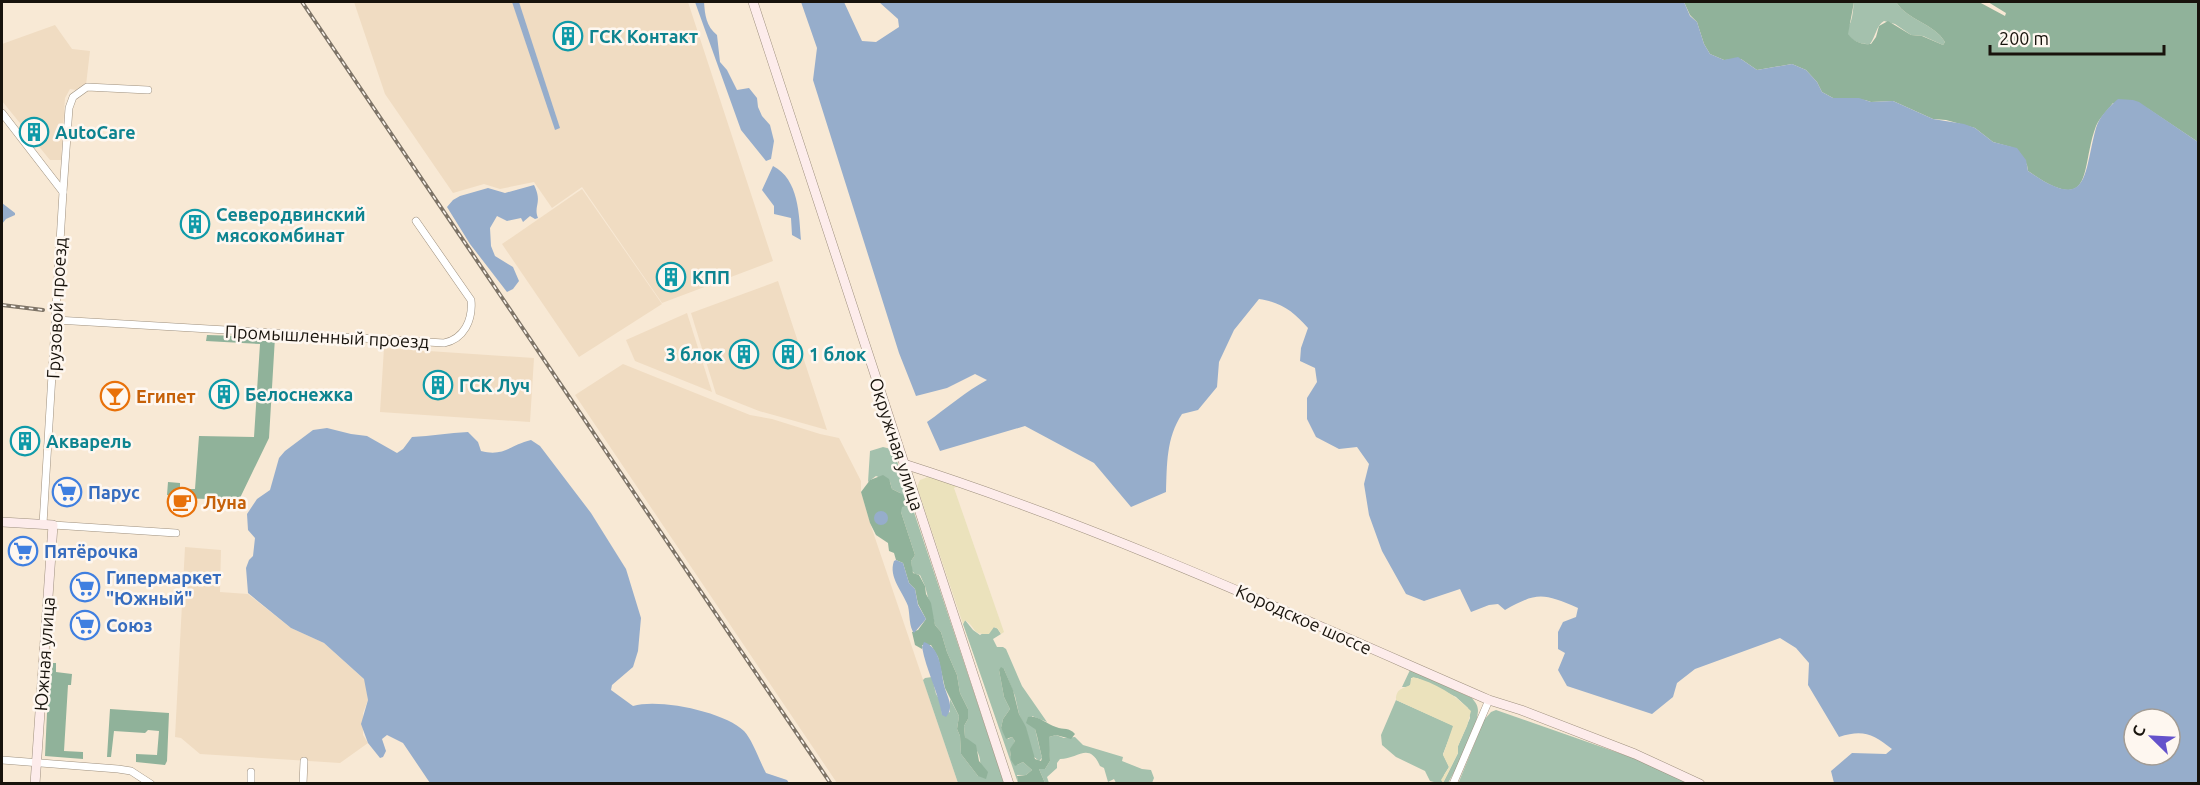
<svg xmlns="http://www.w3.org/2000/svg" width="2200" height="785" font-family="Ubuntu,sans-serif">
	<rect width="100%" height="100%" fill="#f8e9d5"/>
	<!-- built -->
	<g fill="#f0dcc2">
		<path d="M354,2H688L773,261L662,303L582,187L552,208L534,182L500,189L484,184L453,193L385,94Z"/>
		<path d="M55,25L72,49L90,51L86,85L76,90L70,89L65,98L61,160H50L2,101V44Z"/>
		<path d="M582,189L662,304L579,357L502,244Z"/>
		<path d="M778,281L827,430L759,411L716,394L691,313Z"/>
		<path d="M687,313L712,392L635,361L626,340Z"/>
		<path d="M384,348L534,358L530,422L380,412Z"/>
		<path d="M623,364L750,415L772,419L820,434L839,438L861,481V492L872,529L958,783H837L575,395Z"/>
		<path d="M185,547L221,550L220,592L248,594L291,628L324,643L365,680L368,700L363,713V735L368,743L340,763L200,754L181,738L175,737Z"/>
	</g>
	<!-- green -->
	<g fill="#a4c1ad">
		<path d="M1854,2H1896C1908,21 1934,23 1945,42L1943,45L1923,36L1911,35L1895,24L1884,21C1876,26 1876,36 1870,44C1863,45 1847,41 1847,30C1847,29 1851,22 1851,21C1853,15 1853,8 1854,2Z"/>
		<path d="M883,447L891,449L894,452L1004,783H958L923,680L925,678L932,677L936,694L941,702L942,715L950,712V699L959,716L957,729L960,736L961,754L978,776C984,758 978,749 965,737L964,726L968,719V709L960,693L957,675L947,652L941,632L935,625L925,586L920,575L915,574L912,571L911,561L915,555L901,512L900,493L892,489L890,482L876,476L868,482L870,451Z"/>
		<path d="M965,620L973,630L980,635L993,627L997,628L1001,634L993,639L997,647H1003L1006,649L1022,686L1047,722L1032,716L1042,758L1039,761L1033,756L1026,729L1019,714L1015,696L1004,669L999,670L1004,697L1010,709L1003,719L1001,728L1008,739L1012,737L1015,741C1010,752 1007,754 1017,765L1023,762L1032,770L1026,775H1017L1018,783L963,624Z"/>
		<path d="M1410,670L1472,698C1475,702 1478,705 1478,711C1477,731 1458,766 1448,783H1438L1430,781L1425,771L1396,757L1382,745L1381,735L1396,700L1454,726L1443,754L1449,767L1444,775L1443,783L1458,753V746L1470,718L1468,708L1456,697L1417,678H1411V684L1408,687H1402Z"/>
		<path d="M1496,710L1636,759L1691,784H1458L1484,720L1491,712Z"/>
		<path d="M1056,735L1064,738L1075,737L1083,745L1123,757L1122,761L1142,769L1151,770L1154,778L1152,783H1116L1114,779L1108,782L1104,768L1100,766C1089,741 1078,759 1060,759L1057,763V768L1047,777L1049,783H1045L1039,769H1045L1050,761L1048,740L1049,737Z"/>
	</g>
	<!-- forest -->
	<g fill="#90b29a">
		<path d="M1684,2H1854L1848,34C1853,41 1861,45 1871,44L1876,37L1879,26L1888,21L1911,35L1922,36L1943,45L1945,42C1934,23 1908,21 1896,2H1979L2005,16L2006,13L1988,2H2198V142L2147,108L2113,103C2107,111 2100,117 2096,126C2080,168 2095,218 2028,171L2027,165L2020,153L2011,147L1993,142L1975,128L1946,120L1933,119L1893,101L1871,102L1865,100L1833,98L1822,92L1817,82L1806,70L1792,64L1757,70L1741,59L1724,60L1710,54L1704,44L1697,22L1690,15Z"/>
		<path d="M207,335L275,337L269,438L239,500L177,498L167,495L168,482L180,483V489H195L199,436L254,437L260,344L206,341Z"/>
		<path d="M883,475L889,479L892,489L904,495L908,502V505L902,507L901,512L915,555L911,561L913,573L919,575L925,586L926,594L931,603L935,625L941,632L947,652L957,675L960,693L968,709V719L964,726L965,737L976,745L979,761L988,772L986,779L978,776L961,754L960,736L957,729L959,716L945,688L938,657L931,645H922V649L915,645L912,632L918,630L926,619L918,604L915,589L909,583L903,563L896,560L894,553L889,551L888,543L876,535L870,523L861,492L870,480Z"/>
		<path d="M53,663H56V672L72,674L71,685H68L64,751L83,752V759L45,756L48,691Z"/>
		<path d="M1001,667L1004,669L1013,690L1019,714L1026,727L1035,759L1041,761L1042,758L1037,736L1035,729L1026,723L1028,717C1039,715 1046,724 1056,727C1064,730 1069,727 1075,734L1071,739L1056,735L1049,737L1050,761L1045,769H1039L1045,783H1018L1017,776L1026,775L1032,770L1023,762L1015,766L1011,760L1010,749L1015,741L1012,737L1006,739L1001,728L1003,719L1010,709L1004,697L999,670Z"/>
		<path d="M110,709L169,713L167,761L165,765L136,762V754L157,755L159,731L148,730L145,733L114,731L111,757H107Z"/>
	</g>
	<!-- sand -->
	<g fill="#ebe2bc">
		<path d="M928,477L958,485L954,488L1004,632L1001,634L998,629L994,627L989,634C971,635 977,628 965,620L963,624L917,487L920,480Z"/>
		<path d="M1413,677C1436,683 1455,695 1471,711L1467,726L1458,746V753L1443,783L1441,780L1449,767L1443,755L1453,726L1396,700C1396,688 1403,689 1410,685L1411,679Z"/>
	</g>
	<!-- water -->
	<g fill="#96adcb" fill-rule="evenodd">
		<path d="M512,2H519L560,128L555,130Z"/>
		<path d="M695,2H704C705,15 706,26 717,35L720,62L727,70L737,90L749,88L757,98L758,107L762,116L770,125L774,141L771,159L766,161L741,130Z"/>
		<path d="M801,2H844L862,41L876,42L899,27L898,19L879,2H1684L1690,16L1697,22L1704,44L1710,54L1724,60L1738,57L1757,70L1792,64L1806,70L1817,82L1822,92L1833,98H1859L1871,102L1893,101L1933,119L1964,124L1975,128L1993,142L2017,148L2026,160L2028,171C2090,214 2083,175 2096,128C2099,117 2110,106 2118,99L2133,100L2139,102L2198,142V783H1834L1831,771L1852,753L1886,754L1892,749C1873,734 1863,729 1839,737L1808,685L1809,663L1796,648L1780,638L1695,669L1677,683L1673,697L1652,714L1567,686L1558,670L1565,653L1558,649V632L1563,622L1576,617L1578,608C1543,593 1537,592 1505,610L1498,604L1489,605L1471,612L1460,589L1424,601L1406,594L1382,551L1369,515L1364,484L1369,464L1357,447L1339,449L1316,437L1307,419V398L1317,382L1315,368L1300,361L1301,348L1308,328C1294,312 1281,302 1259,299L1234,330L1219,362L1217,387L1198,410L1182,414C1166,438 1167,465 1166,492L1131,507L1094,463L1025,426L940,451L927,422C947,408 966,391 987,380L975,374L947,388L916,396L899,353L813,80L817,48ZM2134,719H2170V755H2134Z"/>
		<path d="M773,166C799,179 799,215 801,240L792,235L791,218L774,214V206L762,190Z"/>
		<path d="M534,185C543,203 533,206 538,218L535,219L530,216L523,222L521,218L507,221L497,216L490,228L491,246L495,256L513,267L519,281L513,289L507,292L470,244L447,207L453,200L460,196L488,188L505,193Z"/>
		<path d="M2,203L15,213V215L6,219L2,224Z"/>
		<path d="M327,428L351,434L367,436L397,453L403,449L412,437C431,436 449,433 468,432L478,442L481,451C504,457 510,445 531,440L540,446L591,513L626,569L641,618L638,651L633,667L612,685L611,690L633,706C659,698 725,712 744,731C752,739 760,762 766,773L787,780L789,783H430L403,743L387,735L382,739L386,751L383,757L380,758L368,743L361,724L368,700L364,679L324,643L291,628L248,593L246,568L249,560L253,556L255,538L248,530L247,514L257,499L270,490L279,458L285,451L313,430Z"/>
		<circle cx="881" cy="518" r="7"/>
		<path d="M896,560L903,563L909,583L915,589L918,605L926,619L914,633C909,627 910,615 908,606C903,592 888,577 894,561Z"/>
		<path d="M924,642C941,648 941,671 944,685C947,697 955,707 946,717L942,715C938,691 926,670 922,647Z"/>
	</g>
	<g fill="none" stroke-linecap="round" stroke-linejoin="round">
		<!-- street casing -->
		<g stroke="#9e907e" stroke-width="8">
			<g id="street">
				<path d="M2,113L63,192L43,524"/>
				<path d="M63,192L69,108L73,97L87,87L148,90"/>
				<path d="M56,320L444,343C464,339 473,320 471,300L416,221"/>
				<path d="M53,525L176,533"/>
				<path d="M2,760L118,769L131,771L151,784"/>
				<path d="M251,784V772"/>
				<path d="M303,784L304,761"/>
				<path d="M1453,784L1489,700"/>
			</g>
		</g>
		<!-- secondary casing -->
		<g stroke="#9e907e" stroke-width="10">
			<g id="secondary">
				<path d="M753,2L1009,784"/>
				<path d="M904,464C1104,528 1296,616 1489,700L1521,710L1635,754L1700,784"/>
				<path d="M2,522L53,525L35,784"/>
			</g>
		</g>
		<!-- street -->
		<use href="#street" stroke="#fff" stroke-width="7"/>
		<!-- secondary -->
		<use href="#secondary" stroke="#fdeceb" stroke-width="9"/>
		<!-- rail casing -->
		<g stroke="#7e7467" stroke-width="4">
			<g id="rail">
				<path d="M302,2L831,784"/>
				<path d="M2,305L43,310"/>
			</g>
		</g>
		<!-- rail -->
		<use href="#rail" stroke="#fef7f0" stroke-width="1.5" stroke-dasharray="4.5" stroke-linecap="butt"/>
	</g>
	<!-- icons -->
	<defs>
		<g id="building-ring" transform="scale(1.5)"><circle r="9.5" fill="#fef7f0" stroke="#0f9aa8" stroke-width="1.5"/><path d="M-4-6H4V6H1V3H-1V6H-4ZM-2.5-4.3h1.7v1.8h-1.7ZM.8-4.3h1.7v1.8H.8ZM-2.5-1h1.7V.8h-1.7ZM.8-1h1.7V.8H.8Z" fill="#0f9aa8"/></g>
		<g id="bar-ring" transform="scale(1.5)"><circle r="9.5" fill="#fef7f0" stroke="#e8710a" stroke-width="1.5"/><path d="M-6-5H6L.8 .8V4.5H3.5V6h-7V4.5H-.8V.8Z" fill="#e8710a"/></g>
		<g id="supermarket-ring" transform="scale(1.5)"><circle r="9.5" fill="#fef7f0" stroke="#3f7fe0" stroke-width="1.5"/><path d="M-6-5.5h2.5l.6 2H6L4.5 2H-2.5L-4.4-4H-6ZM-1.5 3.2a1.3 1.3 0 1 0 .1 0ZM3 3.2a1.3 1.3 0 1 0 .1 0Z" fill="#3f7fe0"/></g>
		<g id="cafe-ring" transform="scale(1.5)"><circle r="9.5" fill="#fef7f0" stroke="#e8710a" stroke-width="1.5"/><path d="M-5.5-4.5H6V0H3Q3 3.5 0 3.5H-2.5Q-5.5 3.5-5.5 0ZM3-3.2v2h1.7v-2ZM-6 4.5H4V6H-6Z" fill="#e8710a"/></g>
	</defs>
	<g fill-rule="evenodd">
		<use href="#building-ring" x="568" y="36"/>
		<use href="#building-ring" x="34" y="132"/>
		<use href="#building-ring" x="195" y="224"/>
		<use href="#building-ring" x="671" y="277"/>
		<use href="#building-ring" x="744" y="354"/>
		<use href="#building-ring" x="788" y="354"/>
		<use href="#building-ring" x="438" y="385"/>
		<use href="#building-ring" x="224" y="394"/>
		<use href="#bar-ring" x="115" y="396"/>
		<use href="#building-ring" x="25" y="441"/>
		<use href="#supermarket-ring" x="67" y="492"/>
		<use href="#cafe-ring" x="182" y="502"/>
		<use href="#supermarket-ring" x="23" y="551"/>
		<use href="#supermarket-ring" x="85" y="587"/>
		<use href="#supermarket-ring" x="85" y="625"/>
	</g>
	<g text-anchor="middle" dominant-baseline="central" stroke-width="5" stroke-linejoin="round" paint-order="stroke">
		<!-- culture labels -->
		<g font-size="18" font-weight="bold" fill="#0d838f" stroke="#fef7f0" text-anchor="start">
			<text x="589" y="36">ГСК Контакт</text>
			<text x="55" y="132">AutoCare</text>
			<text x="216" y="214">Северодвинский<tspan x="216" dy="21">мясокомбинат</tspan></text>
			<text x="692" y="277">КПП</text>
			<text x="723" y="354" text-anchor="end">3 блок</text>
			<text x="809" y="354">1 блок</text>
			<text x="459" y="385">ГСК Луч</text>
			<text x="245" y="394">Белоснежка</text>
			<text x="46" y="441">Акварель</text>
		</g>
		<!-- street labels -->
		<g font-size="18" fill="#18130c" stroke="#fef7f0">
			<text transform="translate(56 308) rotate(-87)">Грузовой проезд</text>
			<text transform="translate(327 336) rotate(3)">Промышленный проезд</text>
			<text transform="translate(897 444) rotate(72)">Окружная улица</text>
			<text transform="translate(1304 619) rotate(24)">Кородское шоссе</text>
			<text transform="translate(44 654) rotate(-86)">Южная улица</text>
		</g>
		<!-- food labels -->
		<g font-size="18" font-weight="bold" fill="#c56008" stroke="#fef7f0" text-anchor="start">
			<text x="136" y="396">Египет</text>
			<text x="203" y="502">Луна</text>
		</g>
		<!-- shop labels -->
		<g font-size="18" font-weight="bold" fill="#366cbe" stroke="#fef7f0" text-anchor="start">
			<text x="88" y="492">Парус</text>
			<text x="44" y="551">Пятёрочка</text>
			<text x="106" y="577">Гипермаркет<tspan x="106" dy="21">"Южный"</tspan></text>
			<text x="106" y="625">Союз</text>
		</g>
	</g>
	<!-- border -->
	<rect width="2200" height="785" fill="none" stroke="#18130c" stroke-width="6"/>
	<!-- north arrow -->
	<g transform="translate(2152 737) rotate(294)"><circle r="28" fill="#fef7f0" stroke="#a29c95" stroke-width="1.5"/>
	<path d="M0-4.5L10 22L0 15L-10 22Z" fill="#6452cb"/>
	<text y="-9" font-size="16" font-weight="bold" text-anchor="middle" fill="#18130c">С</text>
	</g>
	<!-- scale -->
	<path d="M1990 45v9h174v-9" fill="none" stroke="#18130c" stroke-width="3"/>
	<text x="1999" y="45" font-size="18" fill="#18130c" stroke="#fef7f0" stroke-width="4.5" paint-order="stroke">200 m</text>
</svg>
